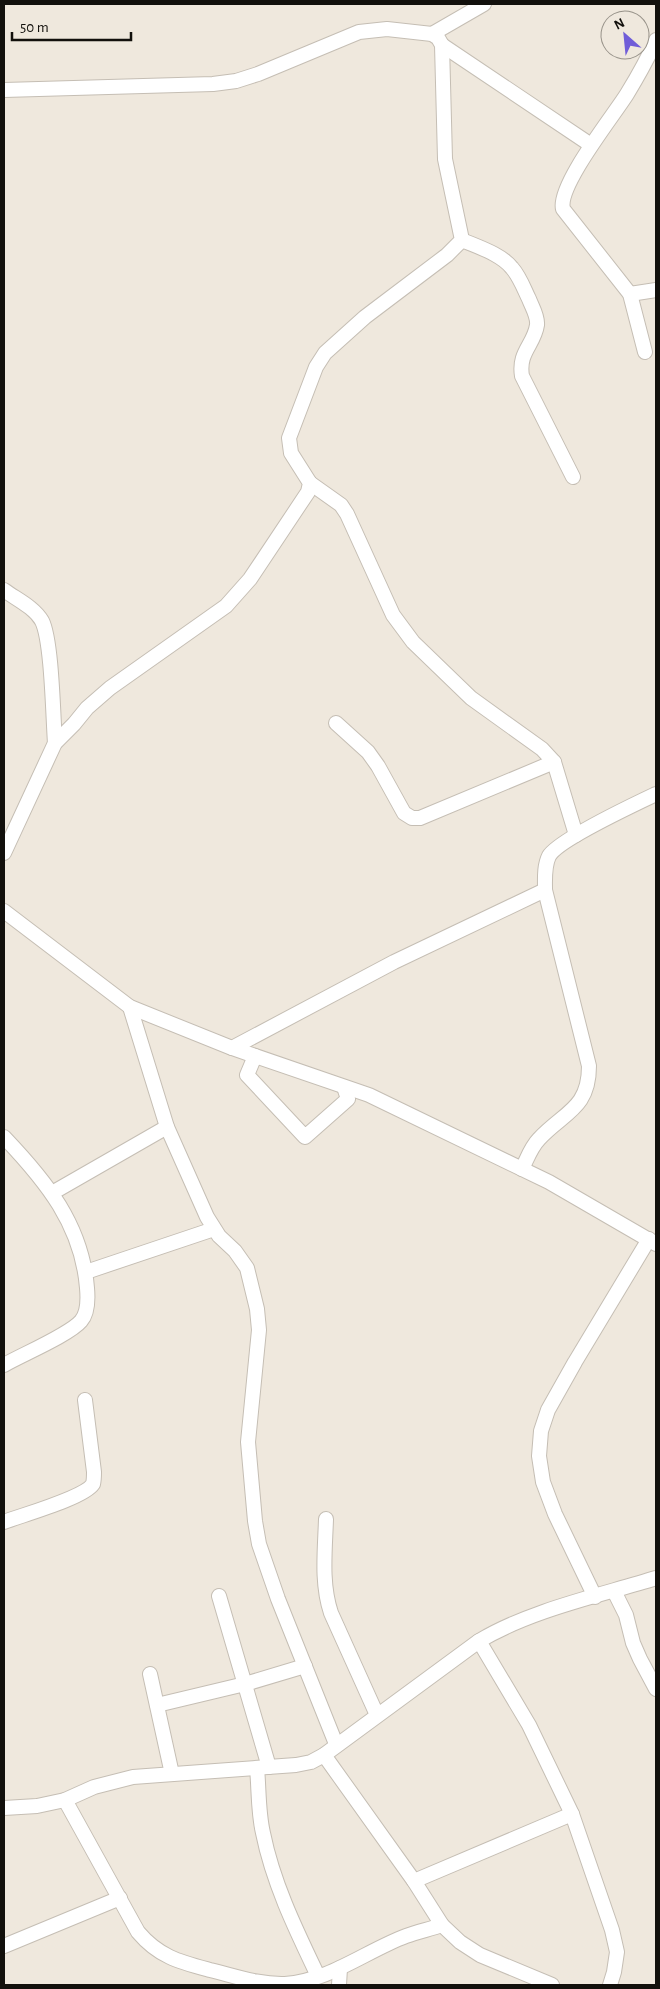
<svg xmlns="http://www.w3.org/2000/svg" width="660" height="1989" font-family="'Alegreya Sans',sans-serif">
	<rect width="100%" height="100%" fill="#efe8dd"/>
	<g fill="none" stroke-linecap="round" stroke-linejoin="round">
		<!-- minor casing -->
		<g stroke="#c5beb4" stroke-width="16">
			<g id="minor">
				<path d="M432,34L484,4"/>
				<path d="M442,45L591,145"/>
				<path d="M4,90L213,84L236,81L258,74L359,32L387,29L432,34L438,38L442,45L445,159L462,240L447,255L365,317L325,353L316,367L289,438L291,453L310,483L308,492L250,579L226,606L110,688L87,708L74,724L55,743L4,853"/>
				<path d="M462,240C478,247 501,254 512,268C520,277 524,289 529,299C532,307 538,316 537,325C534,345 518,352 522,376L573,477"/>
				<path d="M630,294L656,290"/>
				<path d="M645,352L630,294L563,209C557,186 614,115 627,94C638,76 648,58 656,40"/>
				<path d="M310,483L341,505L347,514L393,615L413,642L471,698L542,749L554,762L576,835"/>
				<path d="M4,590C16,599 34,607 42,621C52,641 53,717 55,743"/>
				<path d="M336,723L368,752L378,766L404,813L412,818H420L554,762"/>
				<path d="M4,911L130,1007L232,1048L369,1095L549,1182L656,1244"/>
				<path d="M130,1007L167,1127L207,1217L219,1236L235,1251L247,1268L257,1309L259,1330L248,1442L255,1521L259,1544L278,1599L336,1744"/>
				<path d="M232,1048L394,962L545,890"/>
				<path d="M255,1056L247,1075L305,1137L348,1099L344,1087"/>
				<path d="M4,1137C46,1181 82,1225 87,1288C88,1299 88,1313 81,1321C69,1335 21,1355 4,1365"/>
				<path d="M522,1169C527,1159 531,1147 539,1139C564,1112 589,1109 589,1066L545,890C545,879 544,866 549,856C558,840 637,803 656,794"/>
				<path d="M52,1193L167,1127"/>
				<path d="M86,1272L214,1229"/>
				<path d="M326,1519C325,1551 321,1583 331,1613L377,1715"/>
				<path d="M4,1522C22,1515 84,1498 93,1484C94,1480 94,1476 94,1472L85,1400"/>
				<path d="M614,1591L626,1615L633,1643L640,1659L656,1689"/>
				<path d="M219,1596L269,1767"/>
				<path d="M595,1597L555,1514L543,1482L539,1456L541,1431L548,1410L575,1362L649,1239"/>
				<path d="M479,1641L529,1725L572,1814L612,1930L617,1952L614,1972L610,1985"/>
				<path d="M150,1674L172,1774"/>
				<path d="M157,1705L245,1684L305,1666"/>
				<path d="M324,1755L414,1881L442,1925L460,1942L480,1955L552,1985"/>
				<path d="M257,1768C259,1789 258,1812 263,1833C273,1883 296,1930 318,1976"/>
				<path d="M65,1800L138,1932C159,1957 180,1962 210,1970C235,1976 260,1985 285,1984C329,1981 366,1951 406,1936C417,1932 430,1929 442,1925"/>
				<path d="M4,1808L37,1806L65,1800L94,1787L133,1777L296,1765L311,1762L324,1755L479,1641C531,1610 598,1596 656,1578"/>
				<path d="M414,1881L572,1814"/>
				<path d="M4,1946L120,1898"/>
				<path d="M339,1985L340,1968"/>
			</g>
		</g>
		<!-- minor -->
		<use href="#minor" stroke="#fff" stroke-width="14"/>
	</g>
	<!-- border -->
	<rect width="660" height="1989" fill="none" stroke="#12100c" stroke-width="10"/>
	<!-- north arrow -->
	<g transform="translate(625 35) rotate(333)"><circle r="24" fill="#efe8dd" stroke="#979289"/>
	<path d="M0-4L9 19L0 12L-9 19Z" fill="#705dd8"/>
	<text y="-8" font-size="14" font-weight="bold" text-anchor="middle" fill="#12100c">N</text>
	</g>
	<!-- scale -->
	<path d="M12 32v8h119v-8" fill="none" stroke="#12100c" stroke-width="2.5"/>
	<text x="20" y="32" font-size="15" fill="#12100c" stroke="#efe8dd" stroke-width="4" paint-order="stroke">50 m</text>
</svg>
